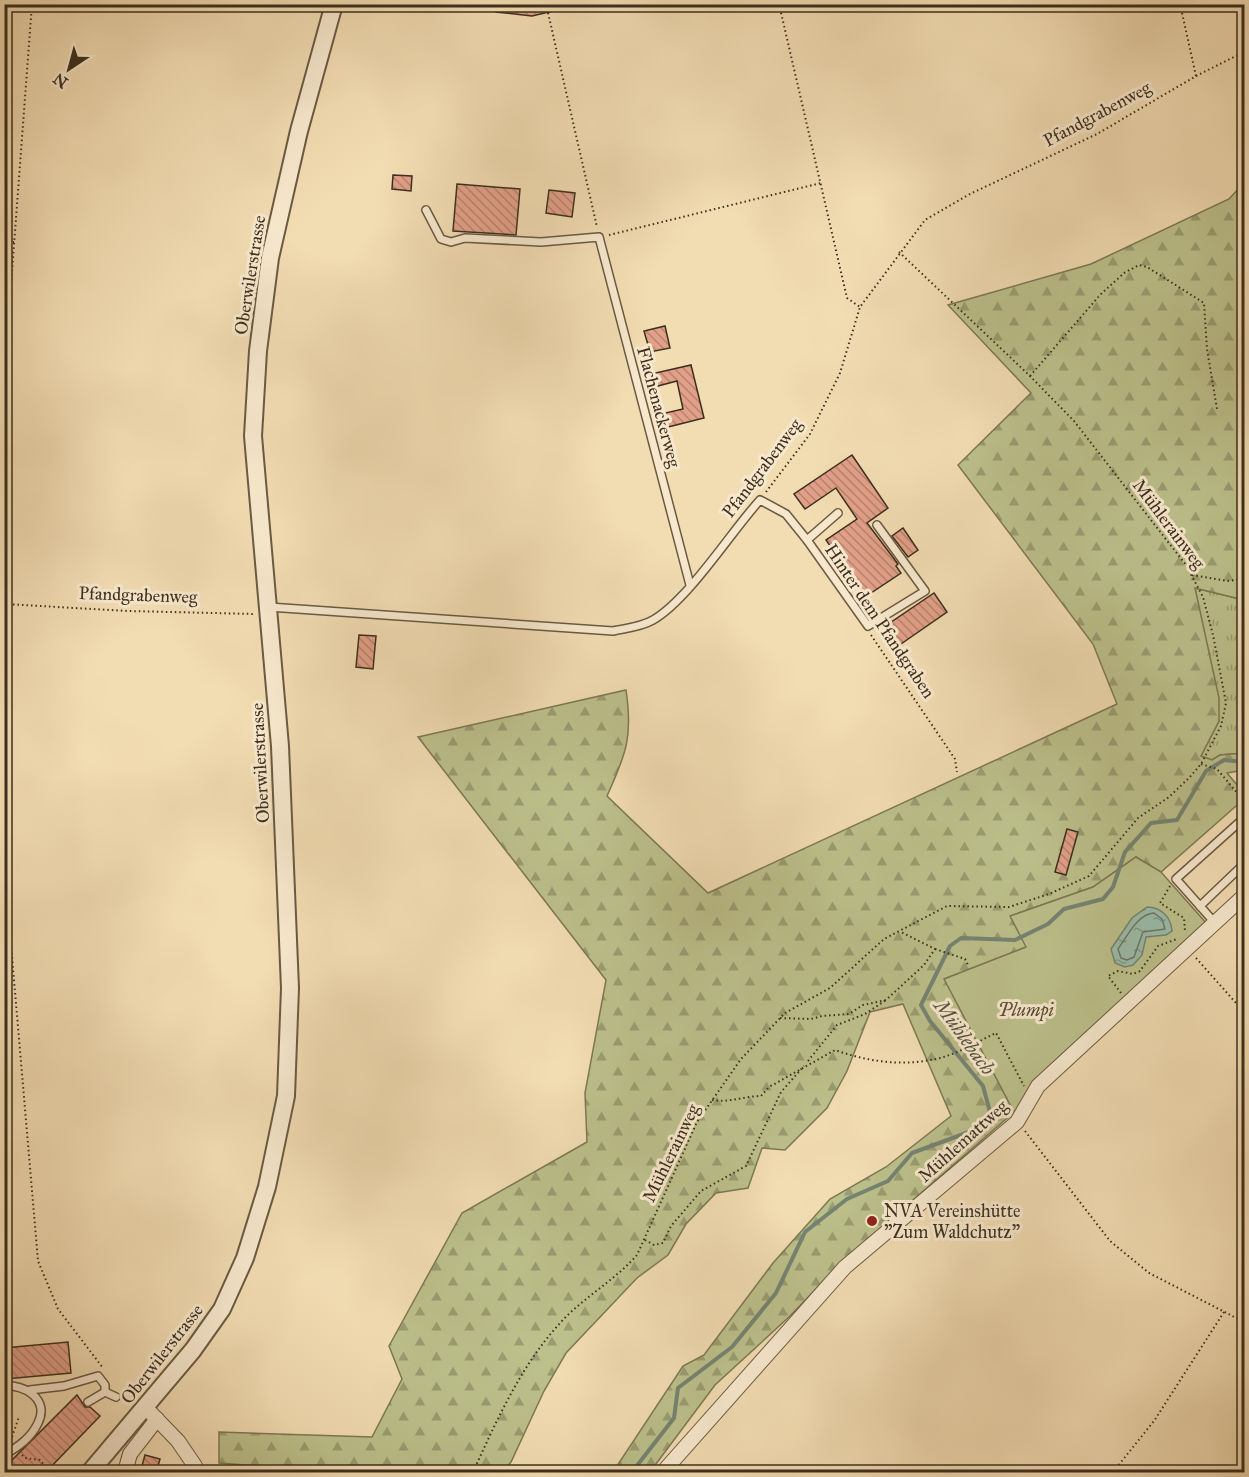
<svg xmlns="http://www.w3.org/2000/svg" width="1249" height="1477" font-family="'IM FELL Great Primer',serif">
	<defs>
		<pattern id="grass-tufts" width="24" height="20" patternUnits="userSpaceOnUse" patternTransform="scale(1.5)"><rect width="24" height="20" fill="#bcc08b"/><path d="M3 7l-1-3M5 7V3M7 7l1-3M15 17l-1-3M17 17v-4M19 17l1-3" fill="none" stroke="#9a9c71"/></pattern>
		<pattern id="forest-firs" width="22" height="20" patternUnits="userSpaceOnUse" patternTransform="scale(1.5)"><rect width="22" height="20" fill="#bcc08b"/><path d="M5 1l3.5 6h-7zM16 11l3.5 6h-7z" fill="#9a9c71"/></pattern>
		<pattern id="water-ripples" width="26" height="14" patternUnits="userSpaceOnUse" patternTransform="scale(1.5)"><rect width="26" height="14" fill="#9bbcaa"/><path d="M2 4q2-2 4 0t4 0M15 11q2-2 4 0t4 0" fill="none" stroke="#80998a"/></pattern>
		<pattern id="building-back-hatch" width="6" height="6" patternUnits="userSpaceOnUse" patternTransform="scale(1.5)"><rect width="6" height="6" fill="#e2a088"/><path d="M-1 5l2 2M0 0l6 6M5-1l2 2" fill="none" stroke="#b8836f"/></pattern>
	</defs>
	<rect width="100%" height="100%" fill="#f2dcb2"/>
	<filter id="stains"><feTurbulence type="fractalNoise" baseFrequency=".00333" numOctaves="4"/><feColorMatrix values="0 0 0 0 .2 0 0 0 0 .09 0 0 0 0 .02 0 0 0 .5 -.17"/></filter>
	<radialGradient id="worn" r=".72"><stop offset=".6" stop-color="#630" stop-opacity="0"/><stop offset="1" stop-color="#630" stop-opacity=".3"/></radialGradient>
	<!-- grass -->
	<path fill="url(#grass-tufts)" stroke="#7c7854" stroke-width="1.5" d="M1195,588L1244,600V753L1220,755L1212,760L1201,756L1219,721Z"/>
	<!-- forest -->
	<path fill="url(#forest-firs)" stroke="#7c7854" stroke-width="1.5" d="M1244,183V600L1195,588L1219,698V721L1201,756L1212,760L1220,755L1244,753V770L1227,773L1244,793V799L1161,872L1136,857L1093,887L1011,916L1027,947L945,979L1014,1112L841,1263L790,1316L715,1385L650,1472H613L683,1366L704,1355L773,1263L830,1199L886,1167L951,1116L903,1004L870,1012L847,1071L827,1108L785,1150L762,1148L748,1188L716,1193L686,1224L668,1255L637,1278L566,1353L544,1391L511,1462L502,1472H341L219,1463V1432L372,1437L402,1379L389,1346L462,1213L587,1142L585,1093L606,980L418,737L626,690C633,737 626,754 607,796L708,893L1117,704L1093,644L958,465L1031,393L948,305L1091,264L1229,199Z"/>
	<!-- park -->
	<path fill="#bcc08b" stroke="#7c7854" stroke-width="1.5" d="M1136,857L1161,872L1207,924L1059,1057L1014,1112L944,979L1026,947L1010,916L1093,887Z"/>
	<!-- water -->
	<path fill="url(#water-ripples)" stroke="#758472" stroke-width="1.5" d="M1147,907C1161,907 1171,917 1172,931L1166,935L1146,937L1142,955L1133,965L1125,967L1115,963L1111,949L1132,918Z"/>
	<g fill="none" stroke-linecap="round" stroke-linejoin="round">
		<!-- shore -->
		<path stroke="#6c7664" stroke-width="1.5" d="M1154,913L1162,919L1165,929L1143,932L1134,957L1127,960L1121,958L1118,949C1127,937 1137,914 1154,913Z"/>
		<!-- stream -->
		<path stroke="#758472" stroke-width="4" d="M632,1472L674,1418L678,1388L732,1347L776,1293L805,1232L847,1199L888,1181L912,1153L977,1129L990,1112L983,1086L930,1021L921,1005L950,946L961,938L1015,940L1048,924L1064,909L1103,899L1113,887L1125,852L1151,823L1177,820L1206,771L1224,760L1244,762"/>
	</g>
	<!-- building -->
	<g fill="url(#building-back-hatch)" stroke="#3c2f1e" stroke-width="1.5">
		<path d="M496,4H562V9L532,16L496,12Z"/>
		<path d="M393,175L412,176L411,191L392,189Z"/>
		<path d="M457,184L520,189L516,235L453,231Z"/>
		<path d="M549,190L575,193L572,217L546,213Z"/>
		<path d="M665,326L670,348L650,352L644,331Z"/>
		<path d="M691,365L704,418L664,428L661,414L683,409L677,381L654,387L651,374Z"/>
		<path d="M852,455L888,508L867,523L898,564L896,566L901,573L865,597L826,540L857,519L836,488L805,509L794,494Z"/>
		<path d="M903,528L918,550L908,557L892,536Z"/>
		<path d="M934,593L947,612L898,646L884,627Z"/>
		<path d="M359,635L376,636L373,669L356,667Z"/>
		<path d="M1067,829L1078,832L1066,875L1055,872Z"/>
		<path d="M68,1342L71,1373L5,1379L4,1348Z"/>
		<path d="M77,1395L85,1407H90L100,1416L45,1473H4V1468Z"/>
		<path d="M145,1455L160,1459L156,1473H140Z"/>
	</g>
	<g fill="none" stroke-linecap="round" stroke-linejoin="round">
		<!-- service casing -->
		<g stroke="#6a5a43" stroke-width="10">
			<g id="service">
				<path d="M426,210L441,239L451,242L465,238L541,242L599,237L690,585"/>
				<path d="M807,540L838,513"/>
				<path d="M269,607L613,631C627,628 641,627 653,620C689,599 730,533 760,500L786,514L807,540L868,626L925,591L877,525"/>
				<path d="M1200,906L1244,864"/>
				<path d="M1215,923L1176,879L1244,818"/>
				<path d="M4,1386C24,1384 50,1399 38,1423C31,1438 18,1447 4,1455"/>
				<path d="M30,1390L64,1386L98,1376L105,1385V1392"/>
				<path d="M88,1402L105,1392L116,1397"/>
			</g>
		</g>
		<!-- minor casing -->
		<g stroke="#6a5a43" stroke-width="16">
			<g id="minor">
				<path d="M146,1408L178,1441L195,1466L194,1472"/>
				<path d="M125,1472L130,1454L157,1419"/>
				<path d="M663,1472L845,1267L1017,1122L1038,1086L1244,896"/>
			</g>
		</g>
		<!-- tertiary casing -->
		<g stroke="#6a5a43" stroke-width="20">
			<path id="tertiary" d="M90,1472L193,1350L222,1309L245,1258L267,1187L286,1096L290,988L280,746L253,436L258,351L270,258L299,131L334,4"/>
		</g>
		<!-- path -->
		<g stroke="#3c2f1e" stroke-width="2" stroke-dasharray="1.5 3" stroke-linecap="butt">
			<path d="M546,4L597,227"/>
			<path d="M779,4L847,298L860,307"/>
			<path d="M1196,76L1244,52"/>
			<path d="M609,235L821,183"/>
			<path d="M4,242H14"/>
			<path d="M1030,376L1100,295L1124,273L1139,265L1147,267L1204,303L1207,349L1217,409"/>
			<path d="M4,379L32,4"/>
			<path d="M766,492L810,434L840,373L860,307L925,220L970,194L1097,134L1196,76L1180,4"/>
			<path d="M1192,575L1227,581L1244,579"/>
			<path d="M4,604L128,611L255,614"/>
			<path d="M871,635L955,759L957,772"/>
			<path d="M1201,764L1217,769L1244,801"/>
			<path d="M4,863L38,1261L58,1309L103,1368"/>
			<path d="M1170,886L1160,903L1184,918L1185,931"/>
			<path d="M935,949L965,959L969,967"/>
			<path d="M1196,958L1244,1012"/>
			<path d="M1121,993L1108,976L1118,971L1133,974L1140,971L1158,946L1177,939"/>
			<path d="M780,1018L811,1019L822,1016L849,1014L863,1005L886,1000L924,965L935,949L901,932"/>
			<path d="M808,1061L837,1025L865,1014L886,1000"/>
			<path d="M712,1100C728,1103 745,1096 761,1096L769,1087L835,1050C869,1062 904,1067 940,1058C959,1053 979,1041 996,1033L1024,1086"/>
			<path d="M1025,1131L1110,1241L1149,1273L1244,1322"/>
			<path d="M645,1240L654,1245L663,1243L671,1226L701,1191L746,1166L781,1092L804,1066"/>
			<path d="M12,1437L19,1417"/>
			<path d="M22,1455L25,1458L40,1460L50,1472"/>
			<path d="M473,1472C497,1420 521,1365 561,1322C584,1297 614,1281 637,1255L697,1122L741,1059L785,1013L830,988L884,939L947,906L1009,907L1049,894L1089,876L1138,818L1169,797L1190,777L1201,764L1221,726L1226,703L1213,635L1203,597L1186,565L1074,421L1030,376L899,252"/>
			<path d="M1113,1472L1154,1421L1224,1312"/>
		</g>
		<!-- service -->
		<use href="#service" stroke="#f7e8cd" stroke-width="7"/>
		<!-- minor -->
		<use href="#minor" stroke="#f7e8cd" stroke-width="14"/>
		<!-- tertiary -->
		<use href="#tertiary" stroke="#f7e8cd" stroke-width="16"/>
	</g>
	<!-- markers -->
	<circle fill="#8f2418" stroke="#f7e8cd" stroke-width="2" cx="872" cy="1221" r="6"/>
	<g text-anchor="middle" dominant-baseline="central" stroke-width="6" stroke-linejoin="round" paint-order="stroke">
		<!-- street labels -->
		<g font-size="18" fill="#3c2f1e" stroke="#f7e8cd">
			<text transform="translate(1097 114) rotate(-28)">Pfandgrabenweg</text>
			<text transform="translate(250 275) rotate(-81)">Oberwilerstrasse</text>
			<text transform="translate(659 407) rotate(75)">Flachenackerweg</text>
			<text transform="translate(762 468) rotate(-53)">Pfandgrabenweg</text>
			<text transform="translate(1169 524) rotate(53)">Mühlerainweg</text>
			<text transform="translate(138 595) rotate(2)">Pfandgrabenweg</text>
			<text transform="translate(880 621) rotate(56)">Hinter dem Pfandgraben</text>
			<text transform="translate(260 763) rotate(-93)">Oberwilerstrasse</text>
			<text transform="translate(963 1141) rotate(-42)">Mühlemattweg</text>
			<text transform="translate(671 1153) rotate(-64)">Mühlerainweg</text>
			<text transform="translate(162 1354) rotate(-52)">Oberwilerstrasse</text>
		</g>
		<!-- park labels -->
		<g font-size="18" font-style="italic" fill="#564c34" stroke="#f7e8cd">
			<text x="1026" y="1010">Plumpi</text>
		</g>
		<!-- poi labels -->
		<g font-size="18" fill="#3c2f1e" stroke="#f7e8cd" text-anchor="start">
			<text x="884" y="1211">NVA Vereinshütte<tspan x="884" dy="21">"Zum Waldchutz"</tspan></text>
		</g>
		<!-- water labels -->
		<g font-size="20" font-style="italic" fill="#545241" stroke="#f7e8cd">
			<text transform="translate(965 1037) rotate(54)">Mühlebach</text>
		</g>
	</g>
	<!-- margin -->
	<rect width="1249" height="1477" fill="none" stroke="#f2dcb2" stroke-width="24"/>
	<rect x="6" y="6" width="1237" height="1465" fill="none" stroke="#3c2f1e" stroke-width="3"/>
	<rect x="12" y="12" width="1225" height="1453" fill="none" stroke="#3c2f1e" stroke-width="1.5"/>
	<!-- north arrow -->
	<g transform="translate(69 69) rotate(216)" stroke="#f7e8cd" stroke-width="4.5" paint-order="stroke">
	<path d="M0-4.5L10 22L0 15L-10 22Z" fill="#3c2f1e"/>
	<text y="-9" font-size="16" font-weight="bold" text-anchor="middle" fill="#3c2f1e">N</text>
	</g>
	<rect width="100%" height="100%" filter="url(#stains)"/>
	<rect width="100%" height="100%" fill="url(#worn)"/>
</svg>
